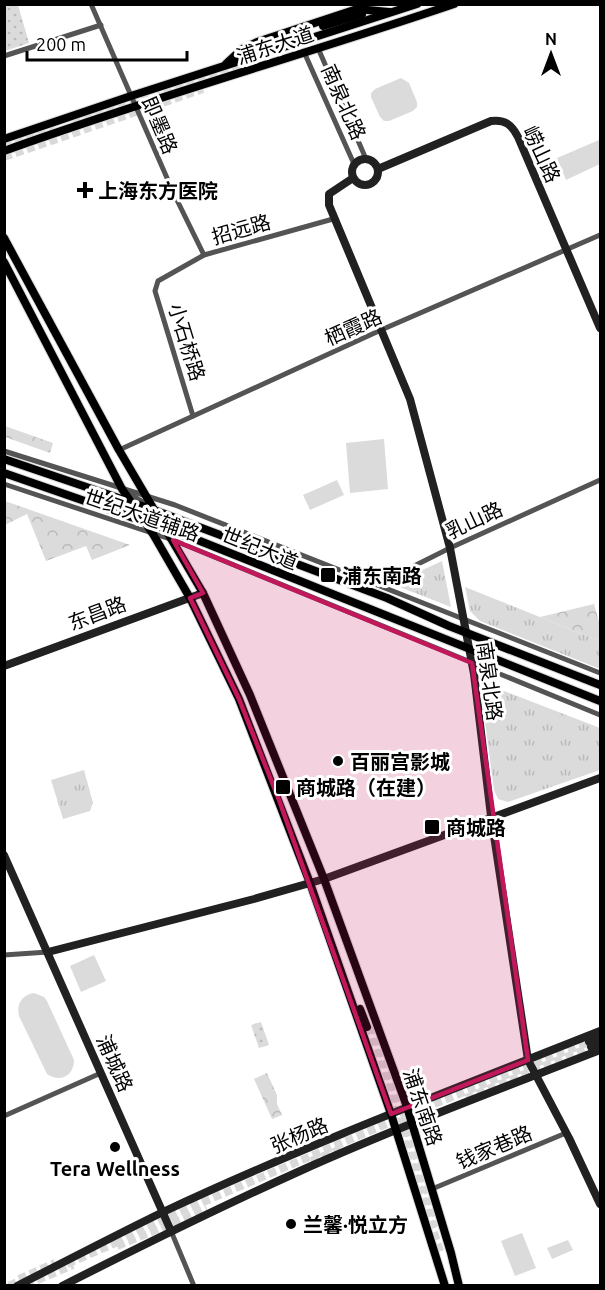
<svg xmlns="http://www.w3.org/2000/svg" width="605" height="1290" font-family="Ubuntu,'Noto Sans SC',sans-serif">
	<defs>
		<pattern id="grass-dots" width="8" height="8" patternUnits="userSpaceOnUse" patternTransform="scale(1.5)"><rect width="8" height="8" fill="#dbdbdb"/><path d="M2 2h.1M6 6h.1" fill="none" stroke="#bababa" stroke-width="1.8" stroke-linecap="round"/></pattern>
		<pattern id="forest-crowns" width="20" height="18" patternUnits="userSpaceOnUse" patternTransform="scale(1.5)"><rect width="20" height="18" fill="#dbdbdb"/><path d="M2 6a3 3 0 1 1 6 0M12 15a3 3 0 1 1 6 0" fill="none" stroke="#bababa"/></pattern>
		<pattern id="park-tufts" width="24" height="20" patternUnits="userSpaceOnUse" patternTransform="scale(1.5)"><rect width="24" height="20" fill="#dbdbdb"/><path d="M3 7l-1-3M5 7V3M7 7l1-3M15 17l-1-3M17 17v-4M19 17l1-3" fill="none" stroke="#bababa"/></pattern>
	</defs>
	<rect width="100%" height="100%" fill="#fff"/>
	<!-- grass -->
	<g fill="url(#grass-dots)">
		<path d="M5,4L18,5L29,43L5,51Z"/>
		<path d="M261,1022L269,1045L259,1048L251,1025Z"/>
	</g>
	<!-- forest -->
	<g fill="url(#forest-crowns)">
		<path d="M5,426L53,443L50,453L5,437Z"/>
		<path d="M5,501L130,545L92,560L86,546L46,561L27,514L5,525Z"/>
		<path d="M594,604L600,625V641L540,617Z"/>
		<path d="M267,1073L277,1095V1104L282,1115L272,1119L254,1079Z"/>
	</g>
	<!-- park -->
	<g fill="url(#park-tufts)">
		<path d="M442,561L451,607L392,584Z"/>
		<path d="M465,587L600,641V669L480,621L470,611Z"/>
		<path d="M485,686H491L600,728V770L508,802L498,799L494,790L481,691Z"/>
		<path d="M84,770L93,803L90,811L63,819L51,780Z"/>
	</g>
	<!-- garden -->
	<g fill="#dbdbdb">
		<path d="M401,78L409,83L417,102V107L413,111L389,121H384L380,117L371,97V93L375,89Z"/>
		<path d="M599,140L600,144V164L566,180L557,158Z"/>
		<path d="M384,439L388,489L350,493L346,443Z"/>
		<path d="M337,480L344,495L310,510L303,495Z"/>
		<path d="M65,777L71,797L60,801L54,781Z"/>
		<path d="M94,955L106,981L81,992L70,966Z"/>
		<path d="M34,993L44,997L47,1001L74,1060C74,1076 60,1083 47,1074L19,1016C16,1004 22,995 34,993Z"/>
		<path d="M522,1233L536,1268L515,1276L501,1241Z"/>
		<path d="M568,1240L573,1250L552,1259L547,1248Z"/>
	</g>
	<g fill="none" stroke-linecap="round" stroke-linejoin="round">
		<!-- secondary-tunnel -->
		<g stroke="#d9d9d9" stroke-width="8" stroke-dasharray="8 4" stroke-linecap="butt">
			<path d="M466,1098L591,1047"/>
			<path d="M311,1161L344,1148"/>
			<path d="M114,1240L424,1108L589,1042"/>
			<path d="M117,1246L207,1209"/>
			<path d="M67,1264L120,1241"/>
			<path d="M19,1279L55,1263"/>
			<path d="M26,1285L73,1265"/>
			<path d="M9,1286L23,1279"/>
		</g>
		<!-- primary-tunnel -->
		<g stroke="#d9d9d9" stroke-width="8" stroke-dasharray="8 4" stroke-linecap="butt">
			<path d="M237,56L264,45"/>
			<path d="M73,123L257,60"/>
			<path d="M4,146L55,129"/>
			<path d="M4,157L203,89"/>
			<path d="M373,1026L439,1226"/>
			<path d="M367,1027L441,1254"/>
		</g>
		<!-- primary casing -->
		<g stroke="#dbdbdb" stroke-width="10">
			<g id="primary">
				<path d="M323,26L362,14"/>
				<path d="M226,64L242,49L257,42L357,9L389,12"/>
				<path d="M4,139L131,96L417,4"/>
				<path d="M4,151C153,97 304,55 454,4"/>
				<path d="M4,238L119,450L203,593L250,695L324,879L407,1107L451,1253L459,1286"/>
				<path d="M4,262L122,489L153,534L190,598L239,699L310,883L391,1114L445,1286"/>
				<path d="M4,459L154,510L387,598L449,626L600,685"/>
				<path d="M4,473L200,541L600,701"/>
				<path d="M360,1009L367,1027"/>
			</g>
		</g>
		<!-- street -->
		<g stroke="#545454" stroke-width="5">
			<path d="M91,4L174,194L204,255"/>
			<path d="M318,48L366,159"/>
			<path d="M304,52L354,164"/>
			<path d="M4,56L101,25"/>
			<path d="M193,416L155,291L158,281L204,255L333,219"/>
			<path d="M119,450L381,330L600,235"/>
			<path d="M4,451L175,505L600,673"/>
			<path d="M4,484L173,540L600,715"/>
			<path d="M128,493L146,504"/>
			<path d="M378,584L450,548L600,480"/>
			<path d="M4,955L48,952"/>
			<path d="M4,1116L101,1073"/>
			<path d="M432,1189L566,1133"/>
			<path d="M171,1231L194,1286"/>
		</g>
		<!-- secondary -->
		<g stroke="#212121" stroke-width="8">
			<circle cx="365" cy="172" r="13"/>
			<path d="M378,169L491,121C505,119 512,125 518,137L600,328"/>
			<path d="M353,178L329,194V205L410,399L450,548L474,674L491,816L528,1060L569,1138L600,1204"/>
			<path d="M4,666L203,593"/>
			<path d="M4,855L171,1231"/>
			<path d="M48,952L254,899L324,879L600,778"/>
			<path d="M589,1042L600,1038"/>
			<path d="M591,1047L600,1044"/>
			<path d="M17,1286C66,1261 114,1236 163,1212C306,1145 454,1089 600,1031"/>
			<path d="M62,1286C141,1246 220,1207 300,1171C398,1127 500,1089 600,1050"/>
		</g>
		<!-- primary -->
		<use href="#primary" stroke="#000" stroke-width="8"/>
	</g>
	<!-- marked area -->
	<path fill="#c2185b" fill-opacity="0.2" stroke="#c2185b" stroke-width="4.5" stroke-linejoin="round" d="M173,540L472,663L528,1060L391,1114L279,800L239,699L190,598L203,593Z"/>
	<!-- markers -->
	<g fill="#000" stroke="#fff" stroke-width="2">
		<path d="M82 181h6v6h6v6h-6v6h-6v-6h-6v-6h6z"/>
		<rect x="320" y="567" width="16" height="16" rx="3"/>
		<circle cx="338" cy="761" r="6"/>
		<rect x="275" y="779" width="16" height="16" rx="3"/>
		<rect x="424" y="819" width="16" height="16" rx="3"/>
		<circle cx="115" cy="1147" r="6"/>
		<circle cx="291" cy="1224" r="6"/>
	</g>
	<g text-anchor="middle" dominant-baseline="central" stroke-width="6" stroke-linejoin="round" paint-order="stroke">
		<!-- street labels -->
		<g font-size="20" fill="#000" stroke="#fff">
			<text transform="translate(275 45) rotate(-18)">浦东大道</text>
			<text transform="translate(344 102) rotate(66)">南泉北路</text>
			<text transform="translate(160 125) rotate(67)">即墨路</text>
			<text transform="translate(542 154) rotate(65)">崂山路</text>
			<text transform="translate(241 229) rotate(-16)">招远路</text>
			<text transform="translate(353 327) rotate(-24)">栖霞路</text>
			<text transform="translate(187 342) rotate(73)">小石桥路</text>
			<text transform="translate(142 515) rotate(19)">世纪大道辅路</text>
			<text transform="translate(474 520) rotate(-25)">乳山路</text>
			<text transform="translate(260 548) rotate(22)">世纪大道</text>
			<text transform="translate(97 613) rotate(-21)">东昌路</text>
			<text transform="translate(490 681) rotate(82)">南泉北路</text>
			<text transform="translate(115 1063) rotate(66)">浦城路</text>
			<text transform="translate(423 1107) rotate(71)">浦东南路</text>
			<text transform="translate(299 1135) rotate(-23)">张杨路</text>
			<text transform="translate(494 1147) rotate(-23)">钱家巷路</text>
		</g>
		<!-- poi labels -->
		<g font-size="20" font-weight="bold" fill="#000" stroke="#fff" text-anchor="start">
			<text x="98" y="190">上海东方医院</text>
			<text x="342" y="575">浦东南路</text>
			<text x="350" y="761">百丽宫影城</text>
			<text x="296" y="787">商城路（在建）</text>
			<text x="446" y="827">商城路</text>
			<text x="115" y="1168" text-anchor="middle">Tera Wellness</text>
			<text x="303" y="1224">兰馨·悦立方</text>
		</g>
	</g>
	<!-- border -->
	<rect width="605" height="1290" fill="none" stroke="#000000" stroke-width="12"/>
	<!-- north arrow -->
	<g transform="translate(551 54)" stroke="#ffffff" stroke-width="4.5" paint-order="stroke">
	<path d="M0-4.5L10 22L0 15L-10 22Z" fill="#000000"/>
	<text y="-9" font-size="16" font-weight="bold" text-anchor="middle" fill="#000000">N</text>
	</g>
	<!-- scale -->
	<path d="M27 51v9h160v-9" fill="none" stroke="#000000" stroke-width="3"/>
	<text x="36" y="51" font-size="18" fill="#000000" stroke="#ffffff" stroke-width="4.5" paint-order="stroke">200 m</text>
</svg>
